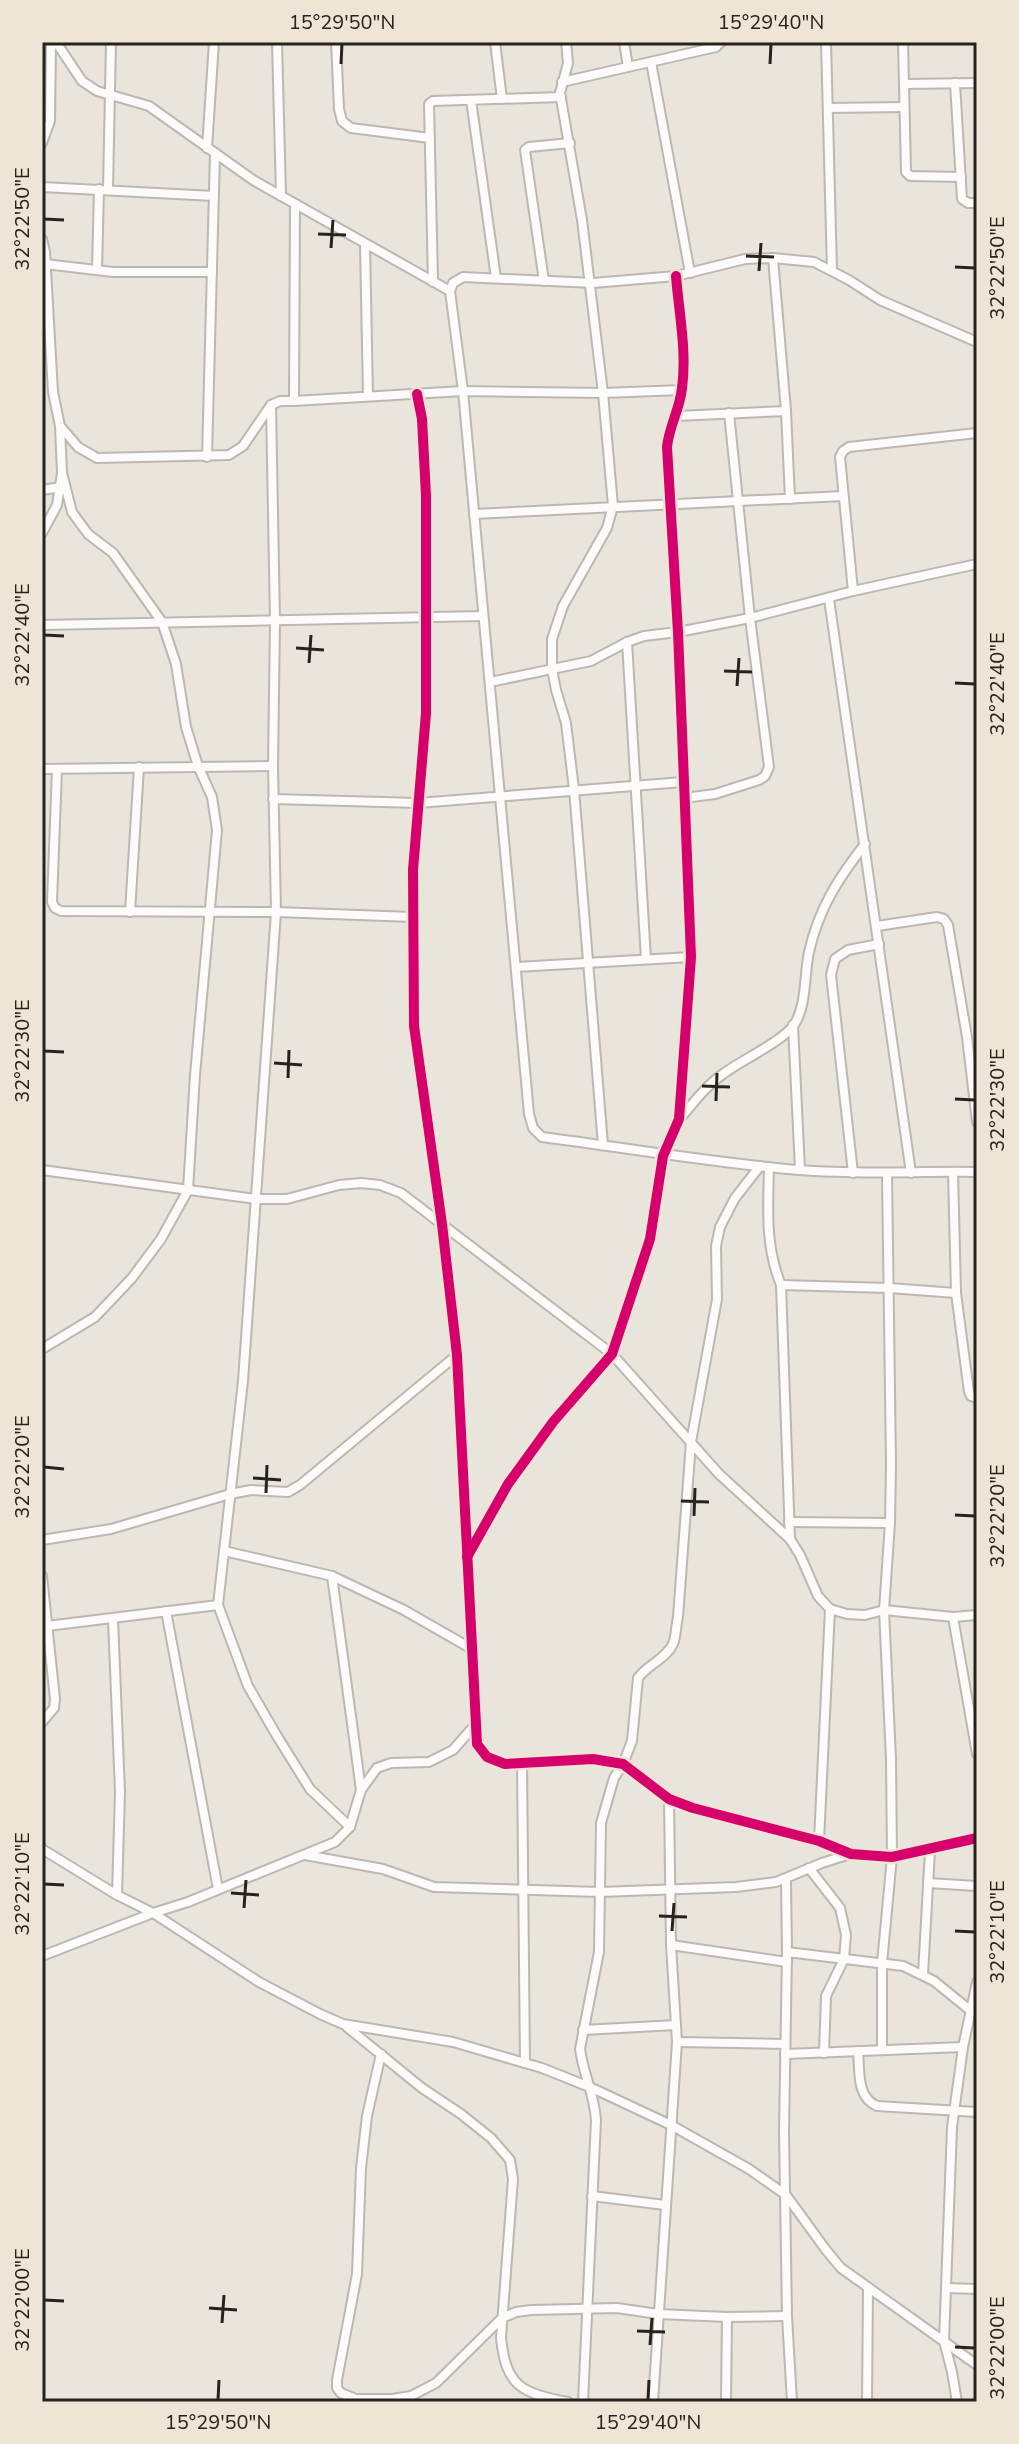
<svg xmlns="http://www.w3.org/2000/svg" width="1019" height="2444" font-family="'Nunito Sans',sans-serif">
	<rect width="100%" height="100%" fill="#e9e4dc"/>
	<g fill="none" stroke-linecap="round" stroke-linejoin="round">
		<!-- street casing -->
		<g stroke="#bcb7b1" stroke-width="12">
			<g id="street">
				<path d="M56,42L82,81L97,91L149,106L253,180L450,291"/>
				<path d="M277,42L281,196"/>
				<path d="M336,42L339,109L342,121L351,128L430,138"/>
				<path d="M495,42L502,99"/>
				<path d="M566,42L568,63L560,93L582,220L603,393L613,506L607,528L563,606L552,639V669L556,690L566,723L574,789L603,1145"/>
				<path d="M624,42L628,67"/>
				<path d="M826,42L832,271"/>
				<path d="M903,42L906,172L910,176L961,177"/>
				<path d="M651,62L690,273"/>
				<path d="M562,82L716,47L721,42"/>
				<path d="M955,83L962,199L968,203H977"/>
				<path d="M904,84L977,83"/>
				<path d="M471,100L496,278"/>
				<path d="M828,108L904,107"/>
				<path d="M42,143L50,121L51,42"/>
				<path d="M207,148L214,42"/>
				<path d="M42,187L214,196"/>
				<path d="M108,189L111,42"/>
				<path d="M42,239L45,252L53,392L60,426L62,473L57,505L42,533"/>
				<path d="M365,244L368,396"/>
				<path d="M773,258L786,411L790,499"/>
				<path d="M45,264L113,272H212"/>
				<path d="M97,270L99,189"/>
				<path d="M544,281L525,150L529,147L570,143"/>
				<path d="M433,282L429,104L433,101L561,97"/>
				<path d="M977,342L880,300L849,280L814,262L773,258L745,259L676,276L593,283L463,277L453,283L450,291L463,391L529,1114L533,1128L542,1137C628,1148 713,1163 799,1170C858,1175 917,1171 977,1172"/>
				<path d="M417,394L422,419L426,496V713L413,870L414,1026L442,1224L457,1355L477,1744L487,1757L505,1764L593,1759L623,1764L669,1799L693,1808L819,1841L851,1854L892,1857L977,1838"/>
				<path d="M294,401L463,391L603,393L682,390"/>
				<path d="M677,416L786,411"/>
				<path d="M60,426L78,447L97,458L229,455L243,446L271,405L280,401H294L295,204"/>
				<path d="M207,457L215,153"/>
				<path d="M42,490L61,487"/>
				<path d="M474,514L843,496"/>
				<path d="M853,591L840,457L843,451L849,447L977,433"/>
				<path d="M829,599L911,1173"/>
				<path d="M42,625L483,616"/>
				<path d="M627,642L646,959"/>
				<path d="M490,682L591,661L627,642L644,636L678,632L750,618L853,591L977,564"/>
				<path d="M42,769L273,766"/>
				<path d="M57,769L52,902L55,908L61,911L276,912L413,917"/>
				<path d="M684,798L715,794L759,780L765,776L769,767L750,618L729,413"/>
				<path d="M273,799L418,803L683,782"/>
				<path d="M130,912L139,767"/>
				<path d="M877,926L937,917L944,919L948,925L967,1037L977,1122"/>
				<path d="M516,967L691,957"/>
				<path d="M793,1025L800,1170"/>
				<path d="M680,1119C693,1103 706,1086 723,1074C740,1061 783,1041 794,1025C807,1005 804,975 809,952C819,908 838,879 865,844"/>
				<path d="M769,1167C768,1208 765,1246 781,1285L790,1539"/>
				<path d="M42,1170L256,1199H287L339,1185L361,1183L380,1185L401,1193L612,1354L719,1474L790,1539L800,1555L818,1596L830,1609L847,1614L865,1615L884,1610L953,1617L977,1615"/>
				<path d="M953,1172L956,1293L969,1392L971,1396L977,1398"/>
				<path d="M853,1173L831,975L835,959L848,950L879,944"/>
				<path d="M781,1285L889,1288L956,1293"/>
				<path d="M42,1349L95,1317L132,1278L161,1239L188,1190L195,1075L217,830L212,797L198,766L186,727L176,664L162,622L113,553L88,534L72,512L62,473"/>
				<path d="M789,1522L890,1523"/>
				<path d="M42,1540L111,1529L230,1494L251,1490L288,1492L300,1485L457,1355"/>
				<path d="M224,1551L332,1576L404,1610L472,1649"/>
				<path d="M467,1557L508,1484L553,1422L612,1354L650,1239L663,1156L679,1119L691,957L678,632L667,447C669,426 680,409 682,388C687,352 679,313 676,276"/>
				<path d="M42,1576L55,1699L54,1708L42,1722"/>
				<path d="M332,1576L361,1790"/>
				<path d="M218,1605L248,1686L277,1736L310,1789L350,1827"/>
				<path d="M166,1611L218,1889"/>
				<path d="M953,1617L977,1754"/>
				<path d="M113,1619L120,1792L117,1895"/>
				<path d="M47,1626L218,1605L243,1381L276,912L273,766L275,621L271,405"/>
				<path d="M522,1763L525,2063"/>
				<path d="M819,1841L830,1609"/>
				<path d="M42,1849L117,1895L153,1913L259,1982L320,2014L343,2024L453,2042L542,2068L592,2088L671,2125L749,2169L786,2195L826,2250L841,2268L977,2365"/>
				<path d="M305,1855L383,1869L434,1887L600,1892L736,1887L776,1882L822,1863L850,1854"/>
				<path d="M809,1868L840,1908L846,1935L844,1959L826,1996L824,2053"/>
				<path d="M786,1880L787,1952L784,2132L787,2316L792,2402"/>
				<path d="M928,1883L977,1886"/>
				<path d="M671,1945L787,1962"/>
				<path d="M787,1952L903,1966L934,1981L971,2011"/>
				<path d="M42,1956L153,1913L188,1902L335,1842L350,1827L361,1790L377,1768L391,1763L429,1762L453,1750L475,1725"/>
				<path d="M923,1974L930,1850"/>
				<path d="M347,2027L422,2088L461,2114L491,2138L510,2160L513,2179L501,2338C506,2387 522,2393 568,2402"/>
				<path d="M583,2030L676,2025"/>
				<path d="M677,2042L785,2044"/>
				<path d="M882,2050V1963L892,1857L891,1759L884,1610L890,1523L891,1464L887,1173"/>
				<path d="M858,2051C860,2071 856,2097 877,2106L977,2112"/>
				<path d="M381,2054L367,2116L361,2168L357,2274L337,2380V2388L341,2393L356,2399H392L411,2396L436,2383L502,2318L516,2312L531,2310L617,2308L658,2314L727,2317L787,2316"/>
				<path d="M785,2054L963,2047"/>
				<path d="M592,2196L665,2205"/>
				<path d="M946,2288L977,2289"/>
				<path d="M583,2402L596,2120C594,2092 583,2074 580,2049L599,1952L601,1823L614,1778L623,1764L632,1741L638,1678C647,1665 666,1659 673,1644C676,1637 676,1625 678,1617L691,1442L717,1299L716,1246L720,1227L735,1198L760,1166"/>
				<path d="M653,2402L677,2042L671,1945L669,1799"/>
				<path d="M726,2402L727,2317"/>
				<path d="M867,2402L868,2288"/>
				<path d="M957,2402L952,2372L944,2341L952,2127L963,2047L977,1982"/>
			</g>
		</g>
		<!-- street -->
		<use href="#street" stroke="#fcfbfa" stroke-width="8"/>
		<!-- cycleway casing -->
		<g stroke="#efe5d6" stroke-width="15">
			<g id="cycleway">
				<path d="M417,394L422,419L426,496V713L413,870L414,1026L442,1224L457,1355L477,1744L487,1757L505,1764L593,1759L623,1764L669,1799L693,1808L819,1841L851,1854L892,1857L977,1838"/>
				<path d="M467,1557L508,1484L553,1422L612,1354L650,1239L663,1156L679,1119L691,957L678,632L667,447C669,426 680,409 682,388C687,352 679,313 676,276"/>
			</g>
		</g>
		<!-- cycleway -->
		<use href="#cycleway" stroke="#d6006c" stroke-width="10"/>
	</g>
	<!-- ticks -->
	<path fill="none" stroke="#26221d" stroke-width="3" d="M341,64L342,44M770,64L771,44M44,219L64,220M318,234L346,235M331,248L333,220M746,256L774,257M955,267L975,268M759,271L761,243M44,635L64,636M296,648L324,650M309,663L311,635M724,671L752,672M955,683L975,684M737,686L739,658M44,1051L64,1052M274,1063L302,1065M288,1078L289,1050M702,1086L730,1087M955,1099L975,1100M716,1101L717,1073M44,1467L64,1469M253,1478L281,1480M266,1493L267,1465M681,1501L709,1502M955,1515L975,1516M694,1516L695,1488M44,1884L64,1885M231,1893L259,1895M244,1908L246,1880M659,1916L687,1917M672,1931L674,1903M955,1931L975,1932M44,2300L64,2301M209,2308L237,2310M222,2323L224,2295M637,2331L665,2332M650,2345L652,2318M955,2347L975,2348M218,2400L219,2380M648,2400L649,2380"/>
	<!-- border -->
	<rect width="1019" height="2444" fill="none" stroke="#efe5d6" stroke-width="88"/>
	<rect x="44" y="44" width="931" height="2356" fill="none" stroke="#26221d" stroke-width="3"/>
	<g font-size="20" text-anchor="middle" fill="#26221d">
		<text x="342" y="29">15°29'50"N</text>
		<text x="771" y="29">15°29'40"N</text>
		<text transform="translate(22 219) rotate(-90)" y="7">32°22'50"E</text>
		<text transform="translate(997 268) rotate(-90)" y="7">32°22'50"E</text>
		<text transform="translate(22 635) rotate(-90)" y="7">32°22'40"E</text>
		<text transform="translate(997 684) rotate(-90)" y="7">32°22'40"E</text>
		<text transform="translate(22 1051) rotate(-90)" y="7">32°22'30"E</text>
		<text transform="translate(997 1100) rotate(-90)" y="7">32°22'30"E</text>
		<text transform="translate(22 1467) rotate(-90)" y="7">32°22'20"E</text>
		<text transform="translate(997 1516) rotate(-90)" y="7">32°22'20"E</text>
		<text transform="translate(22 1884) rotate(-90)" y="7">32°22'10"E</text>
		<text transform="translate(997 1932) rotate(-90)" y="7">32°22'10"E</text>
		<text transform="translate(22 2300) rotate(-90)" y="7">32°22'00"E</text>
		<text transform="translate(997 2348) rotate(-90)" y="7">32°22'00"E</text>
		<text x="218" y="2429">15°29'50"N</text>
		<text x="648" y="2429">15°29'40"N</text>
	</g>
</svg>
